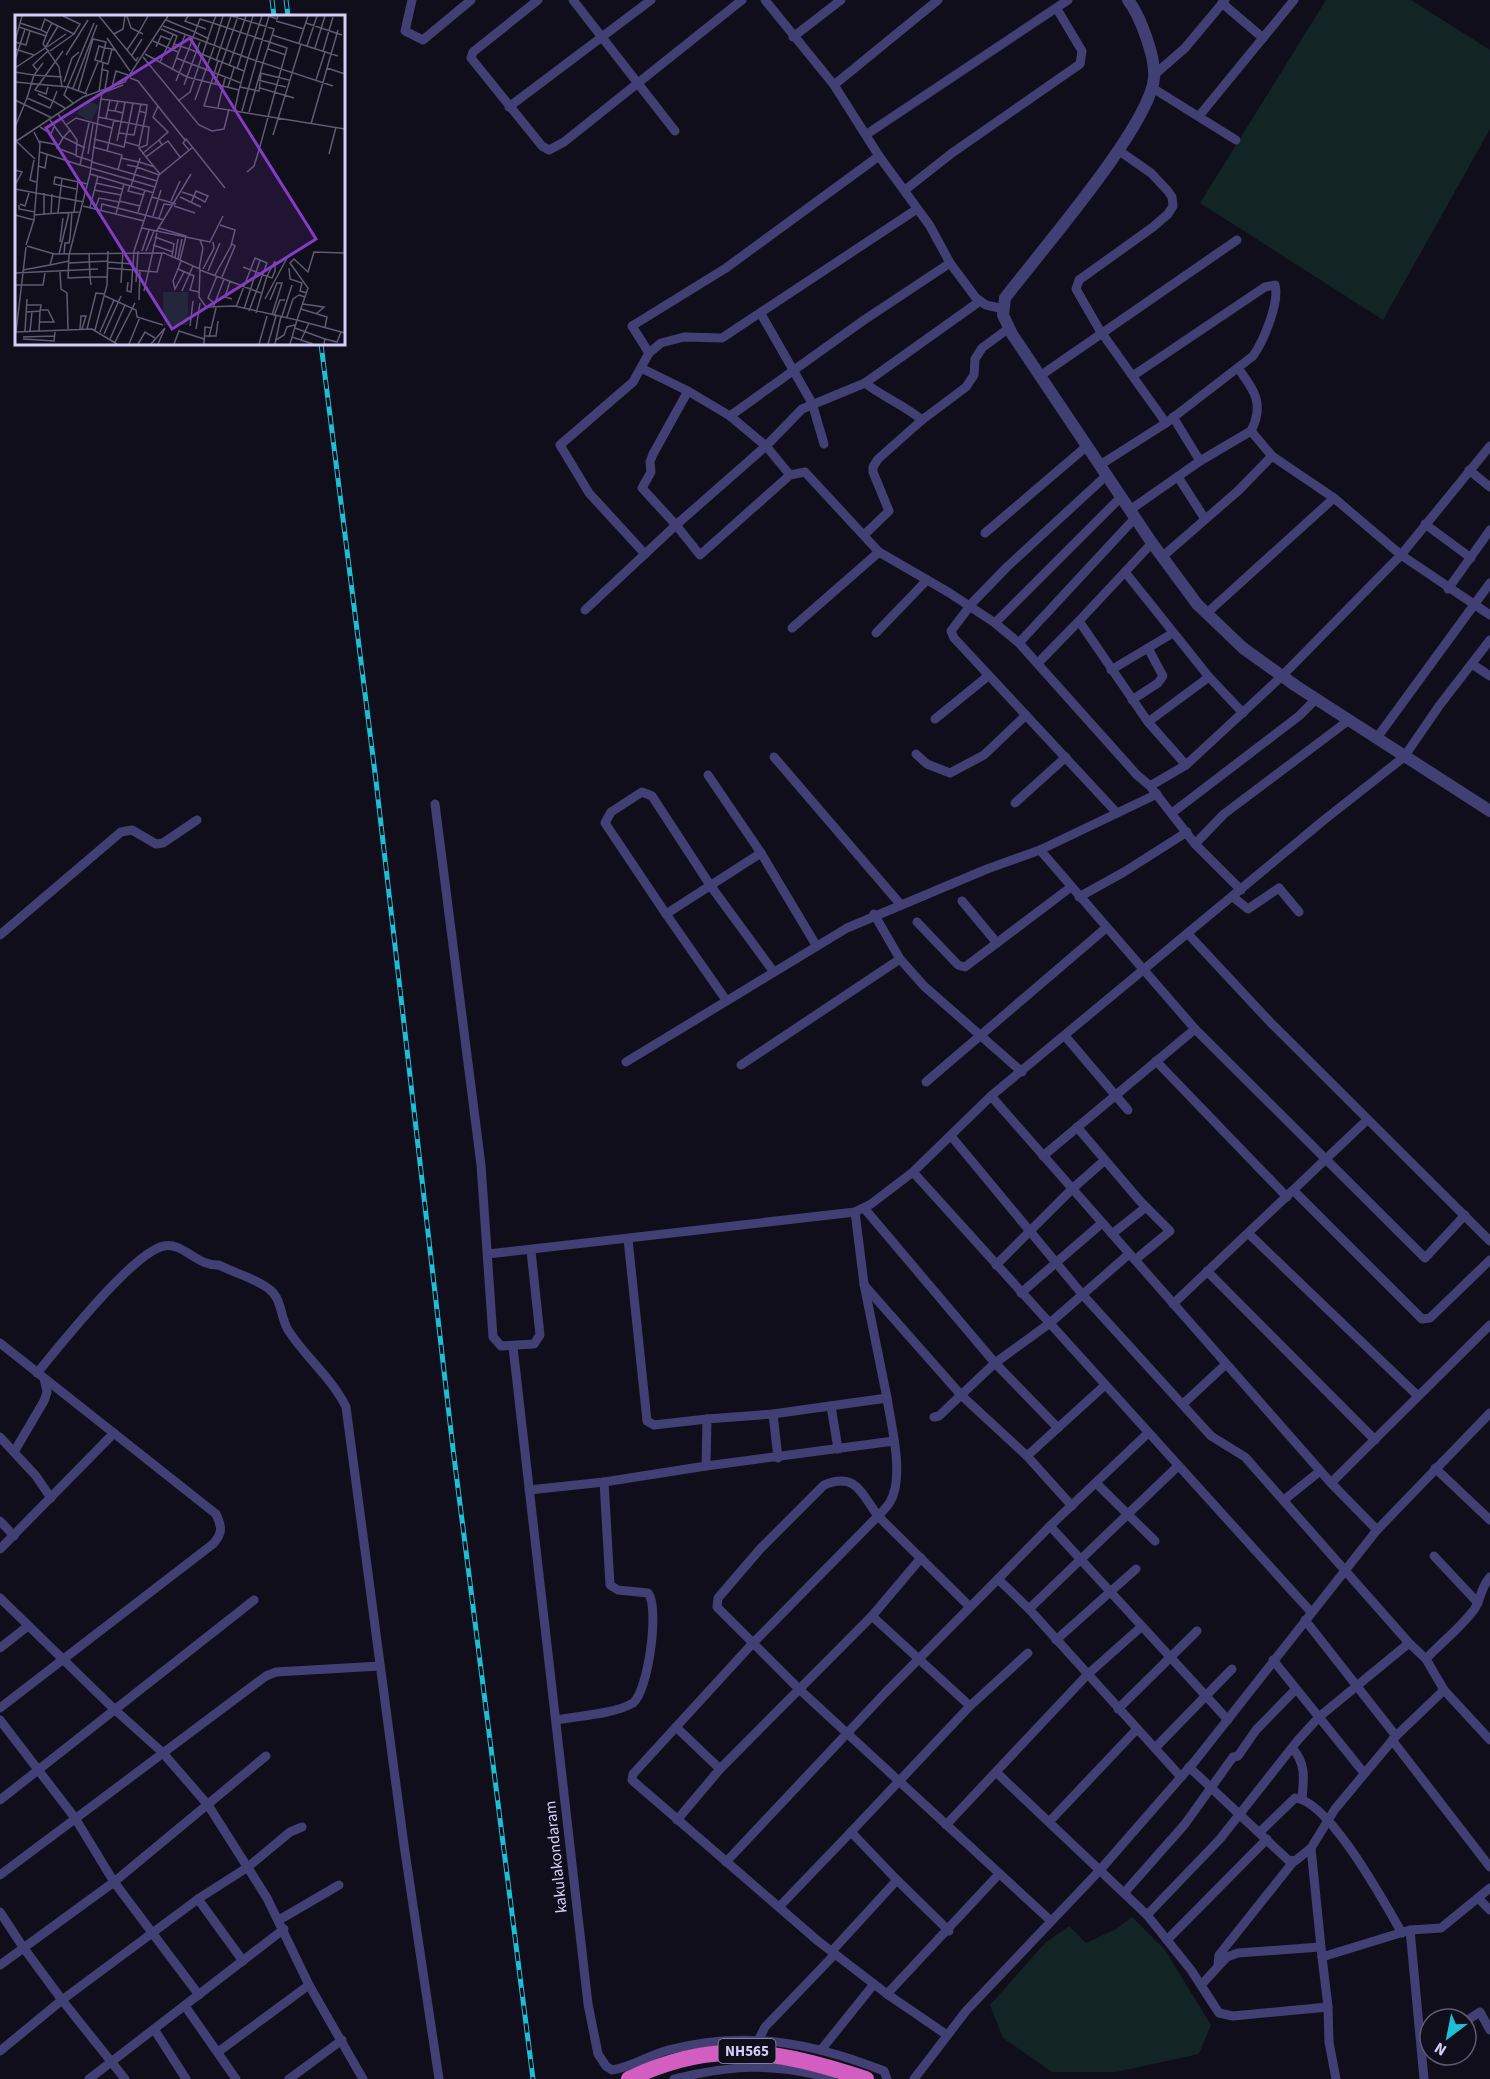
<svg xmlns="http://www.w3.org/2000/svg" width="1490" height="2079" font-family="'Source Sans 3',sans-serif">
	<rect width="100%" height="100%" fill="#100e1b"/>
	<!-- green -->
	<g fill="#122424">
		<path d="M1326,0H1411L1490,50V129L1383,320L1200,203Z"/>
		<path d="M1132,1917L1165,1950L1211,2025L1199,2054L1116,2072H1052L1003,2038L990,2005L1045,1943L1069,1926L1086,1943L1116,1929Z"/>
	</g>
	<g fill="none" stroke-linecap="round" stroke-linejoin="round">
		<!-- minor -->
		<g stroke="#423f74" stroke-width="9">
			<path d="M412,0L405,31L423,40L471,0"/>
			<path d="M538,0L473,52L471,58L542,146L549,150L564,142L742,0"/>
			<path d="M573,0L675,131"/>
			<path d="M765,0L834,85L879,156L930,226L950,263L976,298L986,305L1004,309"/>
			<path d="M1222,3L1263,38"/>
			<path d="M793,37L841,0"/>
			<path d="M1154,75L1185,48L1225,0"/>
			<path d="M834,85L938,0"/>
			<path d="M1151,87L1236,140"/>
			<path d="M509,107L651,0"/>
			<path d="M1199,116L1294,0"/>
			<path d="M867,134L1068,0"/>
			<path d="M905,190L952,153L1080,64L1082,51L1057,9"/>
			<path d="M761,314L812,403L824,444"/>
			<path d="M649,353L632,326L726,268L879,156"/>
			<path d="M641,368L688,391"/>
			<path d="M1134,375L1265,287L1275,285C1280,302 1263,342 1253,356L1166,423"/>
			<path d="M1040,376L1237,240"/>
			<path d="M865,383C883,397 904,405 922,420"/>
			<path d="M688,391L730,416L766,446L676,525L642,488L651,472L650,462L653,454Z"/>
			<path d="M730,416L864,320L950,263"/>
			<path d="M1251,431L1272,456L1334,498"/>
			<path d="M1200,461L1251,431C1265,404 1254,390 1238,368"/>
			<path d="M1100,465L1166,423L1099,329L1076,289L1079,280L1153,227L1168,214L1173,206L1172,197L1167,190L1151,173L1118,150"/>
			<path d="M1469,470L1490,487"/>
			<path d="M790,475L766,446L802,409L865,383L980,301"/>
			<path d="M1107,475L1007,567L973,602L951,631L954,638L1117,813"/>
			<path d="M1178,477L1205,519"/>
			<path d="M1130,510L1200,461L1173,417"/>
			<path d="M1425,524L1471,558"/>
			<path d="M985,533L1087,446"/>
			<path d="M864,535L889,511L873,472V467L878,459L922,420L966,387L974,375L975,359L982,348L1009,328"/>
			<path d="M1152,543L1079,621L1148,722L1186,765"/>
			<path d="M645,554L589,493L560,445L633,382L649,353L661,343L684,337L722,338L917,209"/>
			<path d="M1162,557L1239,490L1272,456"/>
			<path d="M1125,572L1209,677L1243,713"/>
			<path d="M1448,589L1490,530"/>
			<path d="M585,610L676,525L700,555L790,475L805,472L879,552L948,592L995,623L1019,643L1137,775L1150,786L1195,844L1241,890"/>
			<path d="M1207,613L1334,498L1401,555L1490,615"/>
			<path d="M995,623L1121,497"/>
			<path d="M792,628L879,552"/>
			<path d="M876,633L927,580"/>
			<path d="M1019,643L1135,518"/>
			<path d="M1039,662L1079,621"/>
			<path d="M1472,664L1490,676"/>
			<path d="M1111,670L1173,633"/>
			<path d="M1132,700L1158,683L1163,676L1148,648"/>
			<path d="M935,719L988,676"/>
			<path d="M1148,722L1209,677"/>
			<path d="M1376,739L1490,583"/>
			<path d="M916,754L927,764L950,773L984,755L1026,715"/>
			<path d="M774,757L901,905"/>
			<path d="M708,775L761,853L816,945"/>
			<path d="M1150,786L1186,765L1282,676L1401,555L1490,446"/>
			<path d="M1015,803L1066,757"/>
			<path d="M435,804L481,1165L493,1337L501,1346L534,1344L540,1335L531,1251"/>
			<path d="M1172,813L1299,716L1316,699"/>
			<path d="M1195,844L1224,814L1349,720"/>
			<path d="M1040,850L1195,1029L1425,1258L1465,1215"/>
			<path d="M761,853L666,914L605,823L611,812L642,792L652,796L710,885L773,971"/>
			<path d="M1079,897L1124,872L1187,832"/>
			<path d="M1233,897L1248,909L1279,888L1299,912"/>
			<path d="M962,901L997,943"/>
			<path d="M666,914L726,1000"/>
			<path d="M874,914L900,959L924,986L1022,1072"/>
			<path d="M917,922L958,965L965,967L1071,887"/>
			<path d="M0,935L121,832L132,830L156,844L163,843L197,820"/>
			<path d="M1189,935L1271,1023L1490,1241"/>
			<path d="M1065,1036L1128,1110"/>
			<path d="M1156,1061L1287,1197"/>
			<path d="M626,1062L847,928L987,869L1040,850L1157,794"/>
			<path d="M741,1065L900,959"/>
			<path d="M926,1082L1106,928"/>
			<path d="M991,1096L1331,1483L1377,1530"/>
			<path d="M1077,1127L1140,1201L1170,1231L1135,1260"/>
			<path d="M951,1136L1082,1294L1211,1436L1245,1457L1409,1643L1319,1717L1298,1740L1220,1839L1147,1915"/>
			<path d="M1043,1156L1195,1029"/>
			<path d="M913,1172L1311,1612"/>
			<path d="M1294,1191L1422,1319L1430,1318L1490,1260"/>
			<path d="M864,1208L995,1363L1050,1323L1129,1254"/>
			<path d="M1112,1234L1146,1207"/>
			<path d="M1249,1234L1418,1396"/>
			<path d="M628,1239L647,1421L654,1425L707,1419"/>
			<path d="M488,1254L855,1212L871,1204L913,1172L991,1096L1324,820L1404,757L1439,706L1490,640"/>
			<path d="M996,1265L1072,1189L1105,1160"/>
			<path d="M1207,1271L1375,1440"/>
			<path d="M864,1285L961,1395L995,1363L1058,1428"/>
			<path d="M1021,1293L1102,1223"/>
			<path d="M1173,1304L1367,1120"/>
			<path d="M0,1343L216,1514C222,1527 223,1533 213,1544L0,1708"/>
			<path d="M513,1347L588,2004L598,2054L606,2066L612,2070C633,2067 649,2055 668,2050C745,2030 811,2042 884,2071L887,2079"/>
			<path d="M37,1373C59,1347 133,1252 164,1246C183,1242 198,1267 219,1265C234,1273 255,1278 269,1289C282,1298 280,1317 288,1330C306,1358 332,1378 346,1407L404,1845L439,2079"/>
			<path d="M887,1398C891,1425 905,1477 890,1502C887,1507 882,1512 878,1516C861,1493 856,1472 824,1485L761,1548L718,1598L717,1607L799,1689L1051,1921"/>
			<path d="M1183,1404L1226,1364"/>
			<path d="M831,1406L838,1449"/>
			<path d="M773,1414L778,1458"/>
			<path d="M934,1417L939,1416L961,1395L1027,1456L1072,1506"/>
			<path d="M1147,1434L1050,1526L1228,1720"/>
			<path d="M0,1437L36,1476L51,1498"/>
			<path d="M14,1452L44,1401L47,1392L44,1378"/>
			<path d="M1027,1456L1104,1386"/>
			<path d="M706,1466L894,1441"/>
			<path d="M1435,1468L1490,1520"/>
			<path d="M1096,1483L1155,1541"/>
			<path d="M1331,1483L1490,1325"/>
			<path d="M529,1490L604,1482"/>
			<path d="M1284,1500L1320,1471"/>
			<path d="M0,1521L14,1536"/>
			<path d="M0,1549L114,1433"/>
			<path d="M1434,1556L1478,1603"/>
			<path d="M998,1579L1050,1526"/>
			<path d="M0,1598L114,1709L162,1752L208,1805L267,1898L309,1985L363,2079"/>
			<path d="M1029,1609L1178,1466"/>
			<path d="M872,1616L921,1558"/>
			<path d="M1305,1620L1396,1736L1335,1809L1311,1848L1322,1957"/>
			<path d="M1056,1640L1136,1569"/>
			<path d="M1409,1643L1426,1659L1444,1690L1490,1740"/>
			<path d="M0,1648L28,1626"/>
			<path d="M1426,1659C1441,1643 1460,1628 1473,1611C1482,1599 1479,1590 1490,1577"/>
			<path d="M1273,1660L1364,1773"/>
			<path d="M1118,1709L1197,1631"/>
			<path d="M0,1720L75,1818L114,1882L199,1995"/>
			<path d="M556,1720C577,1716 615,1714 633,1703C648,1692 660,1607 648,1593L618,1590L610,1585L604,1482L706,1466L707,1419L773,1414L887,1398L864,1284L855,1212"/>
			<path d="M676,1727L752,1644L878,1516L969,1606"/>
			<path d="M1396,1736L1444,1690"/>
			<path d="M1392,1740L1490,1867"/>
			<path d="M1155,1748L1232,1669"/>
			<path d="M1292,1748C1306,1763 1304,1778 1302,1798"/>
			<path d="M1189,1767L1288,1860L1295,1861L1311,1848"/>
			<path d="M720,1769L676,1727L633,1774L632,1780L818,1941L887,1994L947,2035"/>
			<path d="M996,1772L1147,1915L1191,1970L1219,2013L1233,2016L1328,2007L1329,2042L1336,2079"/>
			<path d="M0,1800L254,1600"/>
			<path d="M677,1820L720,1769L872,1616L970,1706"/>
			<path d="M1049,1822L1137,1729"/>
			<path d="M946,1825L1087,1675L1141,1627"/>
			<path d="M851,1832L970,1706L1028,1653"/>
			<path d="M1260,1832L1295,1798C1329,1800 1385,1904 1402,1933"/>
			<path d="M726,1862L885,1693L998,1579L1029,1609L1181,1777"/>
			<path d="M0,1875L266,1676L276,1672L380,1666"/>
			<path d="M1125,1892L1185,1824L1233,1757L1238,1756L1256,1730L1296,1689"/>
			<path d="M1478,1898L1490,1910"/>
			<path d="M198,1899L243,1961"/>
			<path d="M779,1907L851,1832L897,1880"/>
			<path d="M0,1912L23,1947L62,2000L198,1899L248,1867L290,1832L302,1827"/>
			<path d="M279,1920L339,1885"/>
			<path d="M1410,1930L1441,1928L1490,1888"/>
			<path d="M1167,1940L1267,1839"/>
			<path d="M832,1951L897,1880L949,1931"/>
			<path d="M0,1965L114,1882L266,1756"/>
			<path d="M1218,1965L1219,1955L1293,1862"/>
			<path d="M1202,1984L1227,1957L1238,1953L1320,1947"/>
			<path d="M887,1994L999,1874"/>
			<path d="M185,2006L236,2079"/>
			<path d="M1328,2007L1322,1957L1410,1930L1424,2079"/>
			<path d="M1466,2021L1480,2012L1490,2030"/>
			<path d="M154,2029L186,2079"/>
			<path d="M759,2039L765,2027L835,1954"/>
			<path d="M821,2050L874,1984"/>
			<path d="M0,2051L62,2000L125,2079"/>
			<path d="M218,2052L309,1985"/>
			<path d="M89,2079L284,1929"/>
			<path d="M289,2079L342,2040"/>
			<path d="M674,2079C730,2065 776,2062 832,2079"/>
			<path d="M914,2079L966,2011L1100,1870L1195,1761L1377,1530L1490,1413"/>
		</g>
		<!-- tertiary -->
		<path stroke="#423f74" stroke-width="12" d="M1128,0C1140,15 1156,58 1154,78C1150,126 1038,254 1005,298L1003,315L1012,334L1152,543L1197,604L1243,648L1296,686L1490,811"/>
		<!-- trunk -->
		<path stroke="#d25ec2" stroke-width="16" d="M629,2079C716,2037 779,2051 866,2079"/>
		<!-- rail casing -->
		<g stroke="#1dbfd6" stroke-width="5">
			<g id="rail">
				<path d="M272,0L274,16"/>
				<path d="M286,0L288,16"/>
				<path d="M321,344L376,781L453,1449L533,2079"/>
			</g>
		</g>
		<!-- rail -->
		<use href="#rail" stroke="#100e1b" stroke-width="3" stroke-dasharray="9" stroke-linecap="butt"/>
	</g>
	<g text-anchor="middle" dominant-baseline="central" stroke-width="6" stroke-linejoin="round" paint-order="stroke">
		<!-- shield labels -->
		<rect fill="#100e1b" stroke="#9994b6" stroke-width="1.5" x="718.5" y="2039" width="57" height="24" rx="4.5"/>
		<g font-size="15" font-weight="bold" fill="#d4cef8">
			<text x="747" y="2051">NH565</text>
		</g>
		<!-- street labels -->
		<g font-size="16" fill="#d4cef8" stroke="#100e1b">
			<text transform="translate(556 1857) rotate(-96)">kakulakondaram</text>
		</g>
	</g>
	<!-- overview -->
	<g transform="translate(15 15)">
		<rect width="330" height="330" fill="#100e1b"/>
		<path d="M74,87L84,90L76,107L61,98ZM148,277H173V310H149Z" fill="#122424"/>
		<path fill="none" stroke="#5e5b73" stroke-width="1.5" d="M84,1L121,46L123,42M112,1L116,13L124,17L133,1M173,1L170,6L191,14M201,1L198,8L272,33L244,135L239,151L232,157M217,1L259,14L248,48M247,1L233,43L318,71M151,5L180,17L185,4L198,8L175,77L163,86M261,6L289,14M5,8L26,15M37,8L30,4L26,15L32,18L28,29L44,52L47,72M291,8L327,20M4,12L31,21M146,14L162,21L157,34M32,18L37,8L59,19M99,19L108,14L110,1M257,20L323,41M92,23L115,56M0,26L7,1M138,26L163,37M0,27L11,30L15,16M284,28L293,1M159,29L174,34L180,17L194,24M199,31L208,1M292,31L302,1M32,32L51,19M141,32L146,21L156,25M300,33L310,1M0,34L19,40M97,34L93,49L80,45L84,31L90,33L97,34L102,36M253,34L271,40M112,35L124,17L128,19M35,36L59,19L65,9L48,1M308,36L318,2M130,39L172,62L224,75L233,43L148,11M51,40L73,5M117,40L127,24M128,42L184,110L197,116L209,114L214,94M161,43L226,68M0,45L10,14M201,46L216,1M203,46L189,91L330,114M145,47L158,20M28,48L19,60L47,62M214,51L231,1M0,53L30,33L43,11M312,53L330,59M86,54L93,56L90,74M222,54L238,1M22,55L18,50L34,35M157,55L170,20M0,57L19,60L12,83M245,58L274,65M115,63L123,66L170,125M243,65L271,72M301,65L310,37M161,66L174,34L229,56M0,67L53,72L72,79M49,67L57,43L64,37M200,68L223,1M169,70L185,27M33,72L31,79L20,75L48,36M97,72L101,56L113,60M213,72L219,53M225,72L244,76L246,58M58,73L82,10M245,73L279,83M42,76L38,86L50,93M63,76L78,24L91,27L86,47M84,77L88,48M90,77L108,70M70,79L83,47M86,84L132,90L131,98L124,96M0,85L37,103M180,85L199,32M58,88L49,80L79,8M143,91L138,102L153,117L144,125L147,130L131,142L145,159M203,92L210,63M220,94L224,75M92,95L100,96L103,86M100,96L108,98L110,87M227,96L254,1L262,4L263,1M234,97L248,48M43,99L51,110L61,103L97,113M83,102L134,112L132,130L124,133L131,142M91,103L95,85M35,105L48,123L55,115L51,110M74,108L65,150L140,172M296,109L323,15M0,112L12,83L35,93L38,86L23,79M25,112L36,119L39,112M55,115L62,125L61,141L77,146M104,118L119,120L126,89M258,120L286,29M48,122L70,133M48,123L42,133L61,140M79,124L109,132L118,88M23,126L43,130M102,126L108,98M0,127L68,82L110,67L153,1M2,127L20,144M110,127L124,131L131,98M147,130L153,126L165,142M78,132L107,140L103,155M174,135L168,128L171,124L210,173M92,136L99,105M25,137L65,150M73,139L78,109M127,139L144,125M314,139L321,112M106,143L124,147L125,143M19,145L15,165L21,167M77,147L142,166M112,150L122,152L124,147L140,152M23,151L30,153L32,140M0,155L7,157L0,170M75,159L139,178M47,163L43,198L66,197M81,168L107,174M115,171L113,176L129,180M116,171L122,152L144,160M0,174L69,187M61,174L39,169L40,162L73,169M79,175L106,180M167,177L179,181L190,187L193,181L181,176L179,181L176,188M137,182L161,189M165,182L186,192M104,186L125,191M156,186L165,166M5,189L10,191L14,178M4,190V194L20,197M68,191L129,206M159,191L180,198M75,192L83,161M80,194L84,183L104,187M86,195L87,189L149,205M59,197L63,167M123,197L130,175M29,199V178M36,199L37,179M101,199L109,169M0,200L19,205M19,200L43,198M138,201L146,175M144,203L149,189L157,190M127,213L195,227L208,201M144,213L171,221L165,245M141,217L176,159M140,222L159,229L157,241M45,227L48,203M11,230L19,205L24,144L25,129L19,117M138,230L158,237M12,231L39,239L149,238L185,254L184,282L191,292L220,291L282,305L275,329M127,236L134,215M131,236L139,216M74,238L75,262L53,263L54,240L75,159L87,77M330,238L299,237L293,257L279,244L275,248L293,273L282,305L330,318M38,239L35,250L54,246M44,239L54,198M49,239L50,228H54L55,223L57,197M160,243L163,224M163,244L167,224M166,246L163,254L179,261L175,275L184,277M93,247L118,249M54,248L93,246M228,252L246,259M92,253L142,257L147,238M274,253L275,264L287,268L285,276L292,278M163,254L158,266L160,274L169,257M184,254L188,233L185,225M188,254L199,233L198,227M8,255L35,250M185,255L246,278M193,256L205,228M45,257L46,274L52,278L53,314M0,258L83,254M200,260L216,231L220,215L205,210M207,262L220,231L217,229M215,266L210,282L217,284M113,267L112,276L116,277L119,236L144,160L178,132M121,267L123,236M106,268L108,236M0,270H28L30,258M76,270L75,262H92M129,276L142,218M167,276L178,251M90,281L121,295L122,302L148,310M250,284L272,243M124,285L125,255M255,285L262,268H267L257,300M198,287L193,283L202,261M288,289L309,292L301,299M221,292L240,243L252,248L234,296M198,293L209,264M229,294L245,245M286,294L312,302L310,312M12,297L25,296L26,290H12M241,298L252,261L257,263L260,256V246L252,261L248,260M259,301L265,285H270M267,301L277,270M272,302L278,284L284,280L290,282M25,307H39L33,295H25M175,311L178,286M280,313L310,324L309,329M65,314L66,301H71L67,314M72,314L81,278L90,279M181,314L185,288M80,315L92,270L93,236M10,316L12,284M15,316L17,297M24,316L25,296M0,317L77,314L102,329M1,317L11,232M85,317L99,285M89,319L106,281M189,321H201L203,306M8,322L39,321M194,322L201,293M277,322L298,329M8,324L39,326L40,317M95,324L110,290M310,324L322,327L326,317M261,325L269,320L272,312L280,310M286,325L294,308M100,327L120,288M114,329L125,302M123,329L130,317L140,323M136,329L150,313L143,329M159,329L164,316L189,324M189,329L190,312L197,313M244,329L252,301M253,329L261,301M260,329L266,301"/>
		<path fill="#843cc5" fill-opacity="0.15" stroke="#843cc5" stroke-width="3" d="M175,23L301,224L157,314L31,113Z"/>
		<rect width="330" height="330" fill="none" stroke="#d4cef8" stroke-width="3"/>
	</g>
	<!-- north arrow -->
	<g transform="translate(1448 2037) rotate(212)"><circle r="28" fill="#100e1b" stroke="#5e5b73" stroke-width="1.5"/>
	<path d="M0-4.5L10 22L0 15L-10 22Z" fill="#1dbfd6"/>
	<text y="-9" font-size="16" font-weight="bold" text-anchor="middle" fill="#d4cef8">N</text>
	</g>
</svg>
